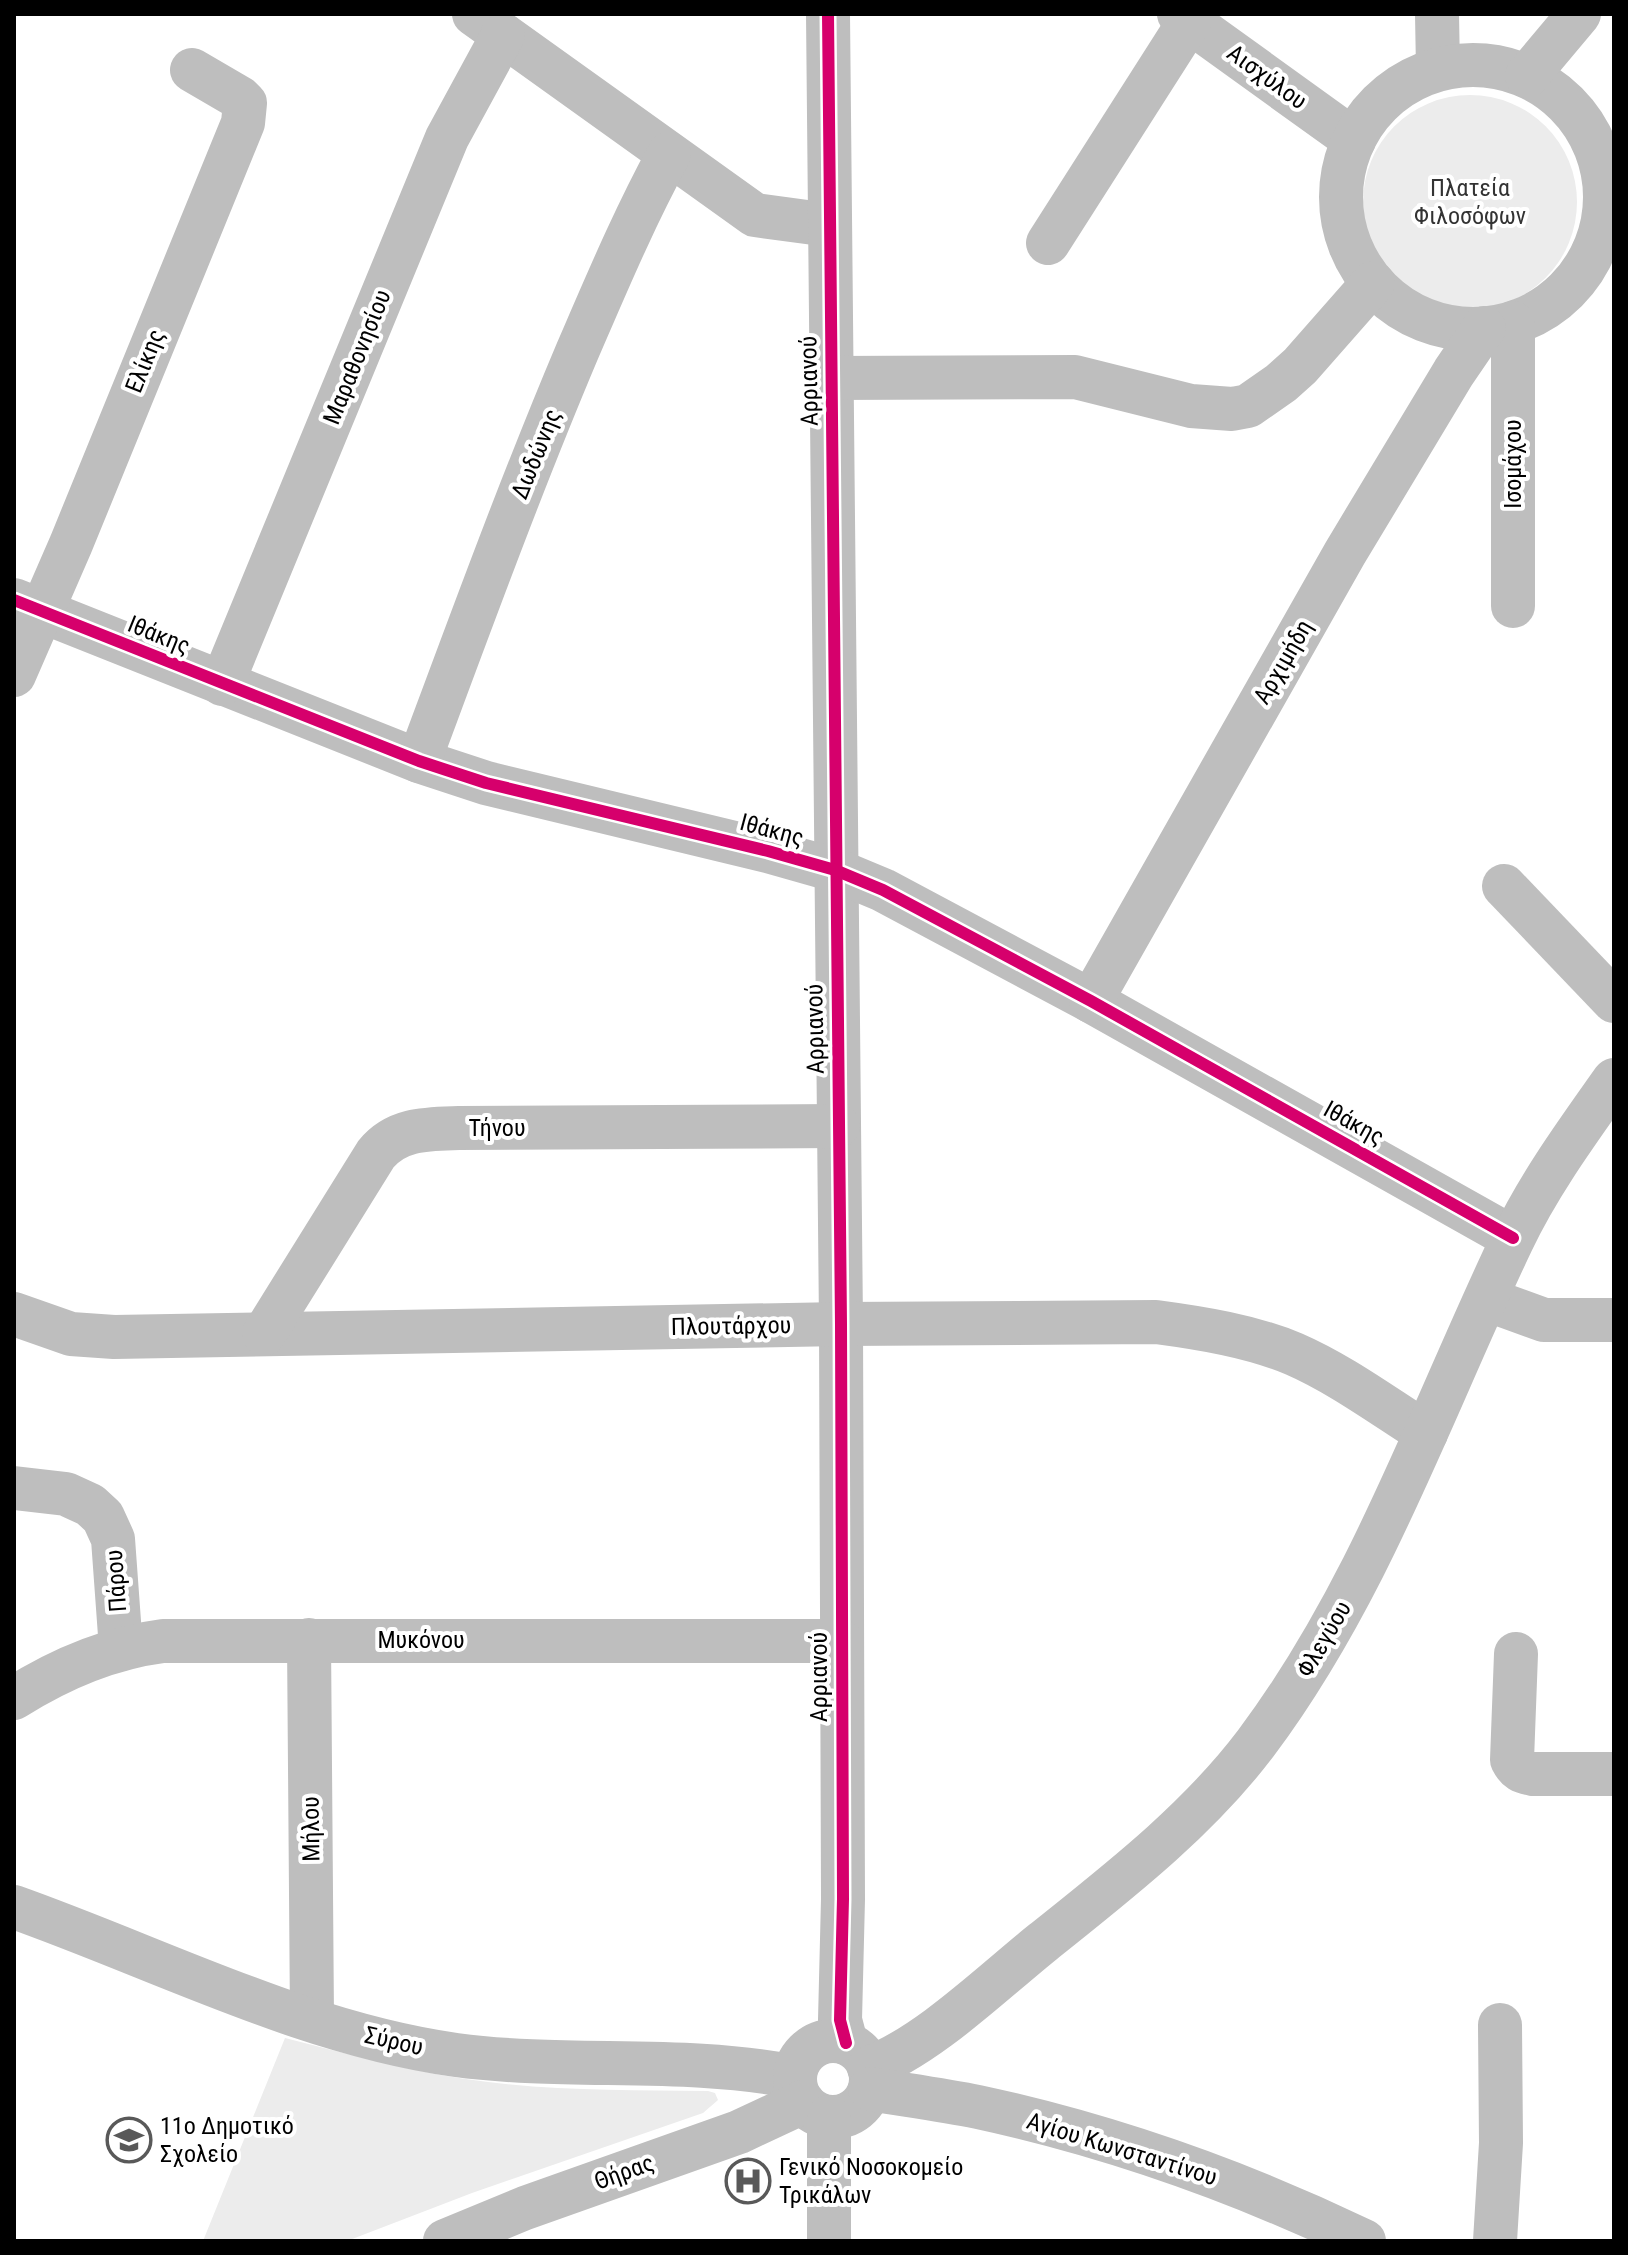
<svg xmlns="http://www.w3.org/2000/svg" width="1628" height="2255" font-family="'Roboto Condensed',sans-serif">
	<rect width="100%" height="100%" fill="#fff"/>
	<!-- green -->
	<g fill="#ececec">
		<circle cx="1470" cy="202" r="107"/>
		<path d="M285,2038C353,2055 419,2074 488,2082C561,2091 634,2090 708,2091L715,2093L718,2100L703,2113L472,2193L347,2241H203Z"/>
	</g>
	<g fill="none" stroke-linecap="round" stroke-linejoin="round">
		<!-- minor -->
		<g stroke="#bebebe" stroke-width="44">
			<path d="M474,14L755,215L829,225"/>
			<path d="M828,14L841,1324L843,1899L840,2020L846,2043"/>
			<path d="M1179,14L1354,140"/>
			<path d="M1437,14L1438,69"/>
			<circle cx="1473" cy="197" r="132"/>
			<path d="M1527,76L1579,14"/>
			<path d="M1048,243L1189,22"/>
			<path d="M831,378L1075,377L1191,406L1232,409L1248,406L1281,383L1300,366L1373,283"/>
			<path d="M14,600L419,761L486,783L768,851L835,870L883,890L1091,1001L1513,1238"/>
			<path d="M1513,606V323"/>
			<path d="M14,675L71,544L243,123L245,103L240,98L192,70"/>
			<path d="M222,684L447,138L503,35"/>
			<path d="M419,761C470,624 520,487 577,352C606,285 634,218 669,154"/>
			<path d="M1504,886L1614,1001"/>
			<path d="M1091,1001L1345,553L1454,372L1484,328"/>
			<path d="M1486,1299L1544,1320H1614"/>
			<path d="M14,1314L71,1334L114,1337L841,1324L1156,1322C1201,1328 1251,1336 1294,1354C1340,1374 1383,1406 1426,1433"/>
			<path d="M264,1334L376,1154C397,1128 428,1129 459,1128L838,1126"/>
			<path d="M14,1488L66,1494L90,1505L103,1517L113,1539L121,1649"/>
			<path d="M309,1640L312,2019"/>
			<path d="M1516,1654L1512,1760C1517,1770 1522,1772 1533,1774H1614"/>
			<path d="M14,1698C60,1669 109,1648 163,1641H841"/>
			<path d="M14,1907C158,1958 304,2034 456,2055C569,2070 683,2055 795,2077"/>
			<circle cx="833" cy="2079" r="38"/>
			<path d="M869,2068C928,2046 993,1982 1043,1942C1118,1882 1198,1820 1256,1743C1370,1591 1431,1411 1512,1241C1539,1184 1578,1131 1614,1080"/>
			<path d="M870,2089C906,2095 943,2100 978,2107C1112,2136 1241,2182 1364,2241"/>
			<path d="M445,2241L525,2208L739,2132L803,2102"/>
			<path d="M829,2241V2117"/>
			<path d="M1495,2241L1501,2143L1500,2025"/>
		</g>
		<!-- cycleway casing -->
		<g stroke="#fff" stroke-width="17">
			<g id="cycleway">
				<path d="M828,14L841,1324L843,1899L840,2020L846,2043"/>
				<path d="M14,600L419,761L486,783L768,851L835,870L883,890L1091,1001L1513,1238"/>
			</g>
		</g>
		<!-- cycleway -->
		<use href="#cycleway" stroke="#d6006c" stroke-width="12"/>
	</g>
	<!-- icons -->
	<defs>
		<g id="school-ring" transform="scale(2.3)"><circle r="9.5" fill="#fff" stroke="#595959" stroke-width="1.5"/><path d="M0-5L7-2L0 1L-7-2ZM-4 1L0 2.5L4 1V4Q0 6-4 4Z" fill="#595959"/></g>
		<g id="hospital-ring" transform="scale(2.3)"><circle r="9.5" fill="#fff" stroke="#595959" stroke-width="1.5"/><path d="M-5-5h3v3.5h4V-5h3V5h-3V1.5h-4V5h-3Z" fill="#595959"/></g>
	</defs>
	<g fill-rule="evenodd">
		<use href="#school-ring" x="129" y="2140"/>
		<use href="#hospital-ring" x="748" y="2181"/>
	</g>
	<g text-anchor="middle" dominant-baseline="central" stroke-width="8" stroke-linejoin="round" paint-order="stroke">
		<!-- street labels -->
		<g font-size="24" fill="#000" stroke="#fff">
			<text transform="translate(1267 77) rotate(36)">Αισχύλου</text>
			<text transform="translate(357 357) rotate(-68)">Μαραθονησίου</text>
			<text transform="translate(145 361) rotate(-68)">Ελίκης</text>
			<text transform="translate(809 381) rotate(-91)">Αρριανού</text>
			<text transform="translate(536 454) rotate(-68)">Δωδώνης</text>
			<text transform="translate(1513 464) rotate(-90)">Ισομάχου</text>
			<text transform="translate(159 635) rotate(22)">Ιθάκης</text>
			<text transform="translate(1283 662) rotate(-60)">Αρχιμήδη</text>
			<text transform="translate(772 830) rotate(15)">Ιθάκης</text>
			<text transform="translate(815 1029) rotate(-91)">Αρριανού</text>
			<text transform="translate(1354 1123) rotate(29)">Ιθάκης</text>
			<text x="497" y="1128">Τήνου</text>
			<text transform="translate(731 1326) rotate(-1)">Πλουτάρχου</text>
			<text transform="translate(116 1581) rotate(-94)">Πάρου</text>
			<text transform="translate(1324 1639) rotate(-60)">Φλεγύου</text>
			<text x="421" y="1640">Μυκόνου</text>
			<text transform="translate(819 1677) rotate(-90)">Αρριανού</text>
			<text transform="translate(311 1829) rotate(-91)">Μήλου</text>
			<text transform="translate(394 2041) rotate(13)">Σύρου</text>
			<text transform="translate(1122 2149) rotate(17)">Αγίου Κωνσταντίνου</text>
			<text transform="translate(624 2172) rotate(-20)">Θήρας</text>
		</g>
		<!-- park labels -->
		<g font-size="24" fill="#333" stroke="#fff">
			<text x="1470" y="188">Πλατεία<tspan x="1470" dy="28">Φιλοσόφων</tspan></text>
		</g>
		<!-- poi labels -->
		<g font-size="24" fill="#000" stroke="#fff" text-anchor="start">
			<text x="160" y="2126">11ο Δημοτικό<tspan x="160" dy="28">Σχολείο</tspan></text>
			<text x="779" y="2167">Γενικό Νοσοκομείο<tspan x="779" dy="28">Τρικάλων</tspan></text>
		</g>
	</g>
	<!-- border -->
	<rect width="1628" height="2255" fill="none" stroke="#000000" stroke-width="32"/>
</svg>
